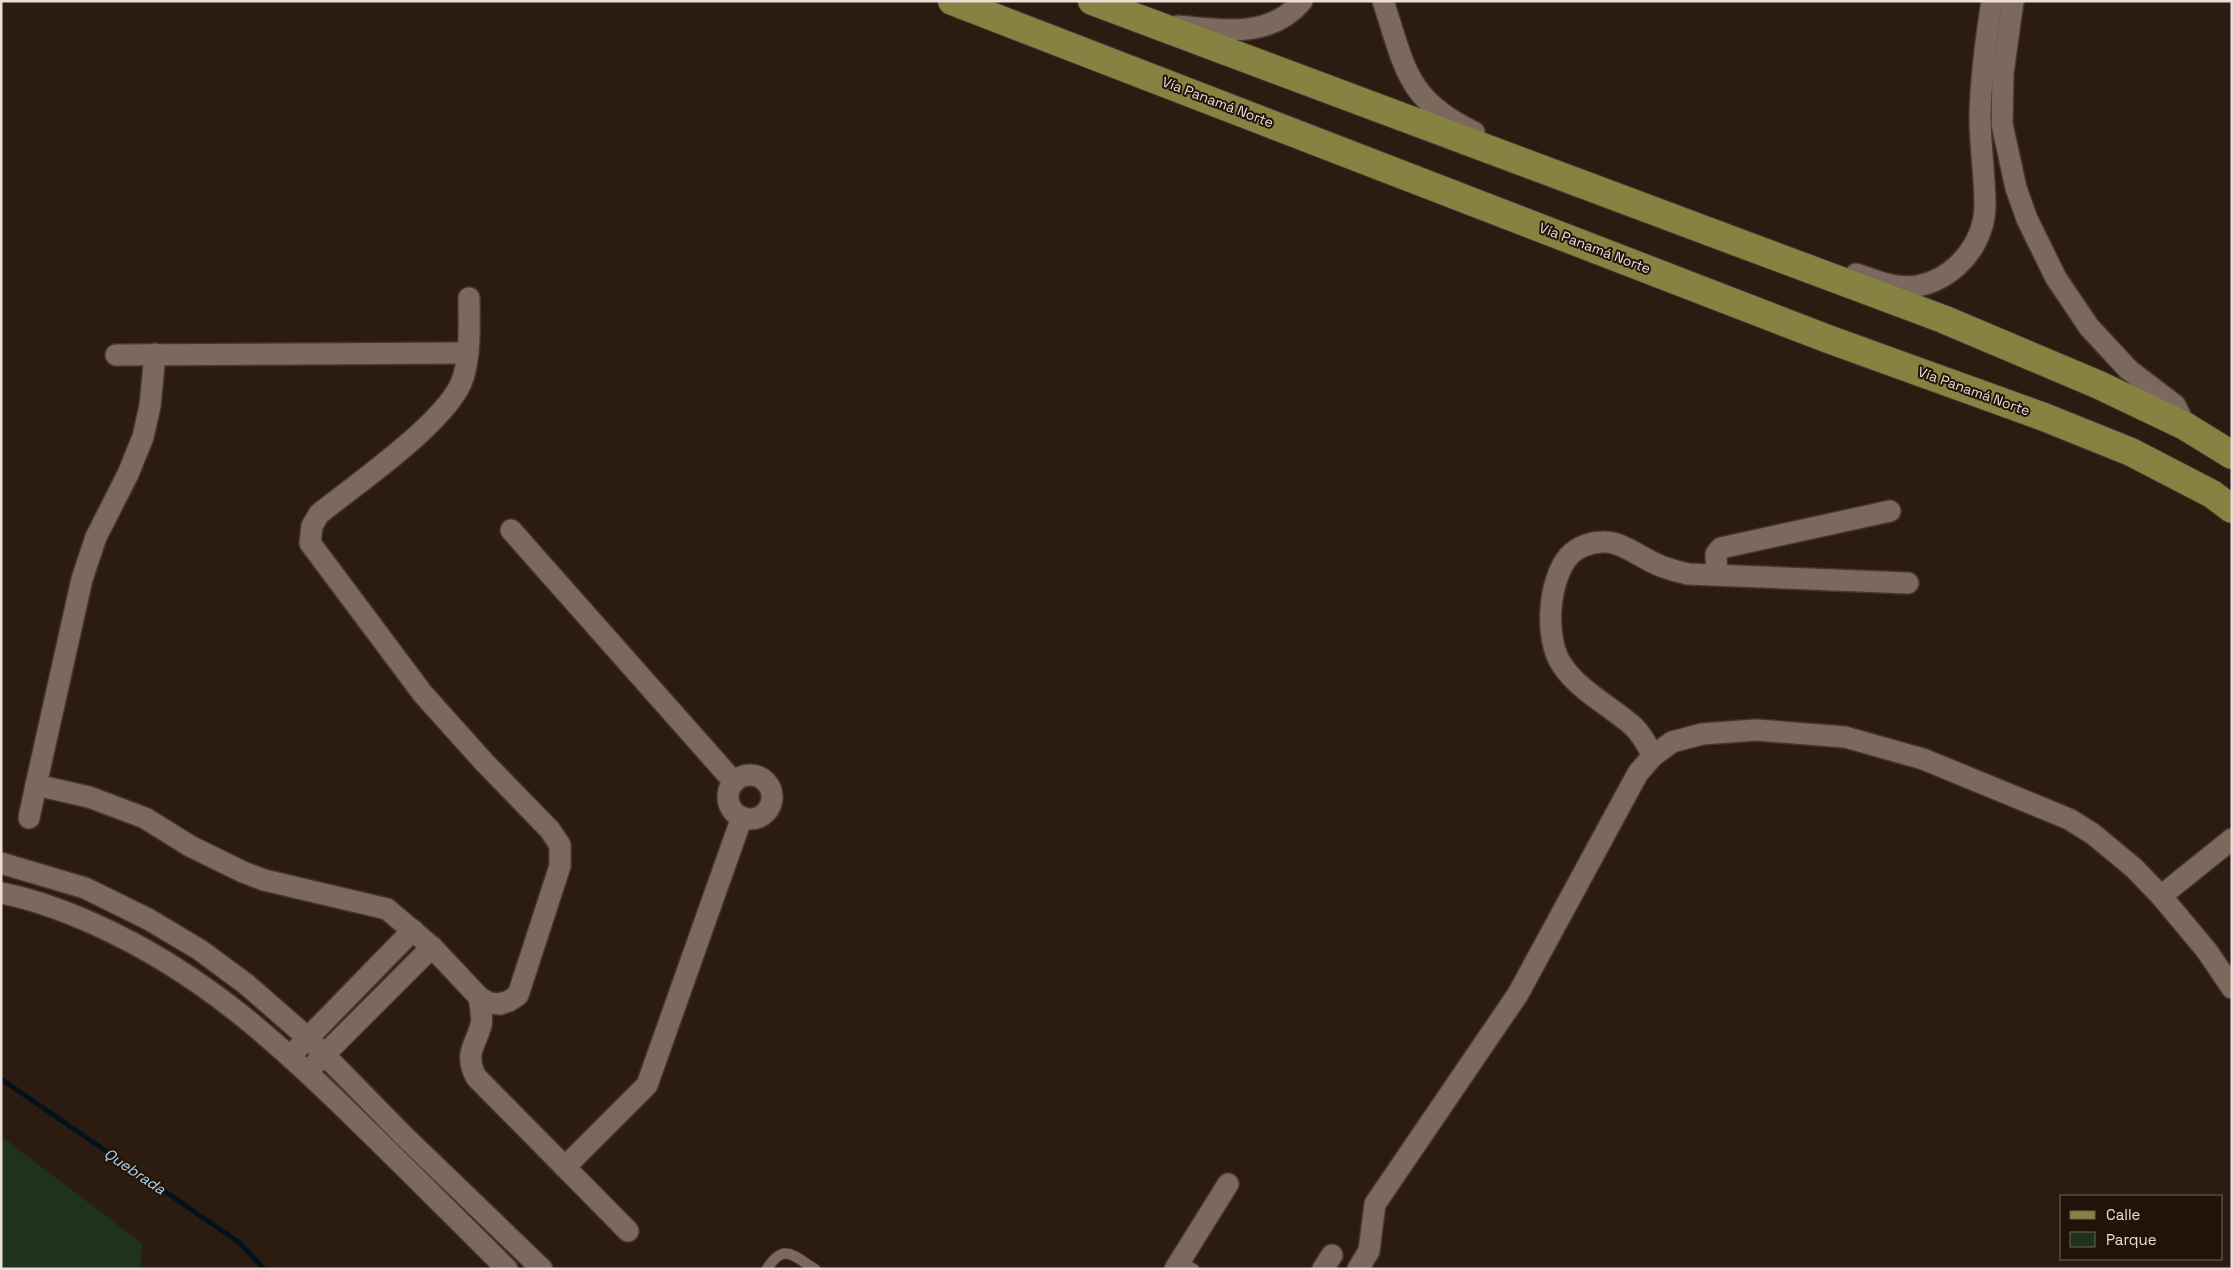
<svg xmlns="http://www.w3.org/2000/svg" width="2233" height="1270" font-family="'Space Grotesk',sans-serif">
	<rect width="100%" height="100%" fill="#2c1b11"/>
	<!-- green -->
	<path fill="#1f321b" d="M1,1136L143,1244L140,1269H1Z"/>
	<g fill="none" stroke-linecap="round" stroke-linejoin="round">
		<!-- stream -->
		<path stroke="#02121b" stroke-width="5" d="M1,1079L240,1243L264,1269"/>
		<!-- service casing -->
		<g stroke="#433631" stroke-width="12">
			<g id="service">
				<path d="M1180,1261L1194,1269"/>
				<path d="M767,1269C784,1242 793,1256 815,1269"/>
			</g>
		</g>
		<!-- minor casing -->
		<g stroke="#433631" stroke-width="24">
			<g id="minor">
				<path d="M1383,1C1405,67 1406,100 1474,132"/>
				<path d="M2013,1L2003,73L2002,124L2016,188L2027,219L2056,278L2089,327L2129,370L2175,405L2185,426"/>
				<path d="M1178,26C1222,30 1270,39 1302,1"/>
				<path d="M1856,274C1869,278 1882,284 1896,286C1942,293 1984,251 1985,207C1985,176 1980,146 1980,115C1981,77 1986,39 1992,1"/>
				<path d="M155,354L150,406L143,437L128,474L96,537L82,579L36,785L89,797L145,818L190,846L243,872L264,880L387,909L432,947L479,997L489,1003L500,1004L509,1001L518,995L560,866V845L550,830L484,762L423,694L310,543L312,526L319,514C355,485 450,420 463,378C471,352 469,324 469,298"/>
				<path d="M116,355L468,353"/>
				<path d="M511,530L734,782"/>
				<path d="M1717,575L1716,554L1721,548L1890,511"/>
				<path d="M1653,756C1648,746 1642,735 1634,727C1612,707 1579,691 1562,665C1544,639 1548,580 1569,556C1577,547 1591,542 1603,542C1620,541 1637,555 1652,562C1663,568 1675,571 1688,574L1908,583"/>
				<circle cx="750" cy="797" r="22"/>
				<path d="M29,818L36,785"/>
				<path d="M1,863L85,888L148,919L200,950L246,984L308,1038L404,1136L542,1269"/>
				<path d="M1,893C33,899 65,911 94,924C204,973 283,1047 367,1130C414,1176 461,1223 507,1269"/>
				<path d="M2161,896L2232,839"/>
				<path d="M479,997C480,1006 483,1016 481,1025C475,1047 464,1053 476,1077L628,1231"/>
				<path d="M298,1048L413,930"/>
				<path d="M315,1064L432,947"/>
				<path d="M565,1167L647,1085L742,817"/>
				<path d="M1175,1269L1228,1184"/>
				<path d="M1323,1269L1332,1255"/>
				<path d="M1358,1269L1369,1251L1375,1204L1518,994L1638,773L1653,756L1672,742L1702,734L1756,730L1845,737L1923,759L2069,819L2093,834L2134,868L2161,896L2207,951L2232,988"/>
			</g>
		</g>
		<!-- primary casing -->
		<g stroke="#433631" stroke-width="30">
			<g id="primary">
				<path d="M952,1L1828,339L2044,417L2131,452L2212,494L2232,509"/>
				<path d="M1092,1L1943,319L2099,385L2185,426L2232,455"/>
			</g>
		</g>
		<!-- service -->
		<use href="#service" stroke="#7c685c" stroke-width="10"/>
		<!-- minor -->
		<use href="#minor" stroke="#7c685c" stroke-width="21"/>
		<!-- primary -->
		<use href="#primary" stroke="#868242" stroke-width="28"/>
	</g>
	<g text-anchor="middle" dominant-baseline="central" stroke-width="4" stroke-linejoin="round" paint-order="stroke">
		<!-- street labels -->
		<g font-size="14" fill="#ebdfd9" stroke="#221208">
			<text transform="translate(1218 102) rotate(21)">Vía Panamá Norte</text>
			<text transform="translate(1595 248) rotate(21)">Vía Panamá Norte</text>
			<text transform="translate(1974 391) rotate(20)">Vía Panamá Norte</text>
		</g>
		<!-- water labels -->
		<g font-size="15" font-style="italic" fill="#a8d9f4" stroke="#221208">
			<text transform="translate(135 1171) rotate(34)">Quebrada</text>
		</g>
	</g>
	<!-- border -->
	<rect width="2233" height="1270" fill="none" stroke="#ebdfd9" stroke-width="5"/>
	<!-- legend -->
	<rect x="2060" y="1195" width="162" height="65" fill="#221208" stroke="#72645c"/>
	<rect x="2070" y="1211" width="25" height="8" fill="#868242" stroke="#72645c"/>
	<text x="2106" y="1220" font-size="15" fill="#ebdfd9">Calle</text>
	<rect x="2070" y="1232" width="25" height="15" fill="#1f321b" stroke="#72645c"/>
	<text x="2106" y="1245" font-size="15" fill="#ebdfd9">Parque</text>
</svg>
